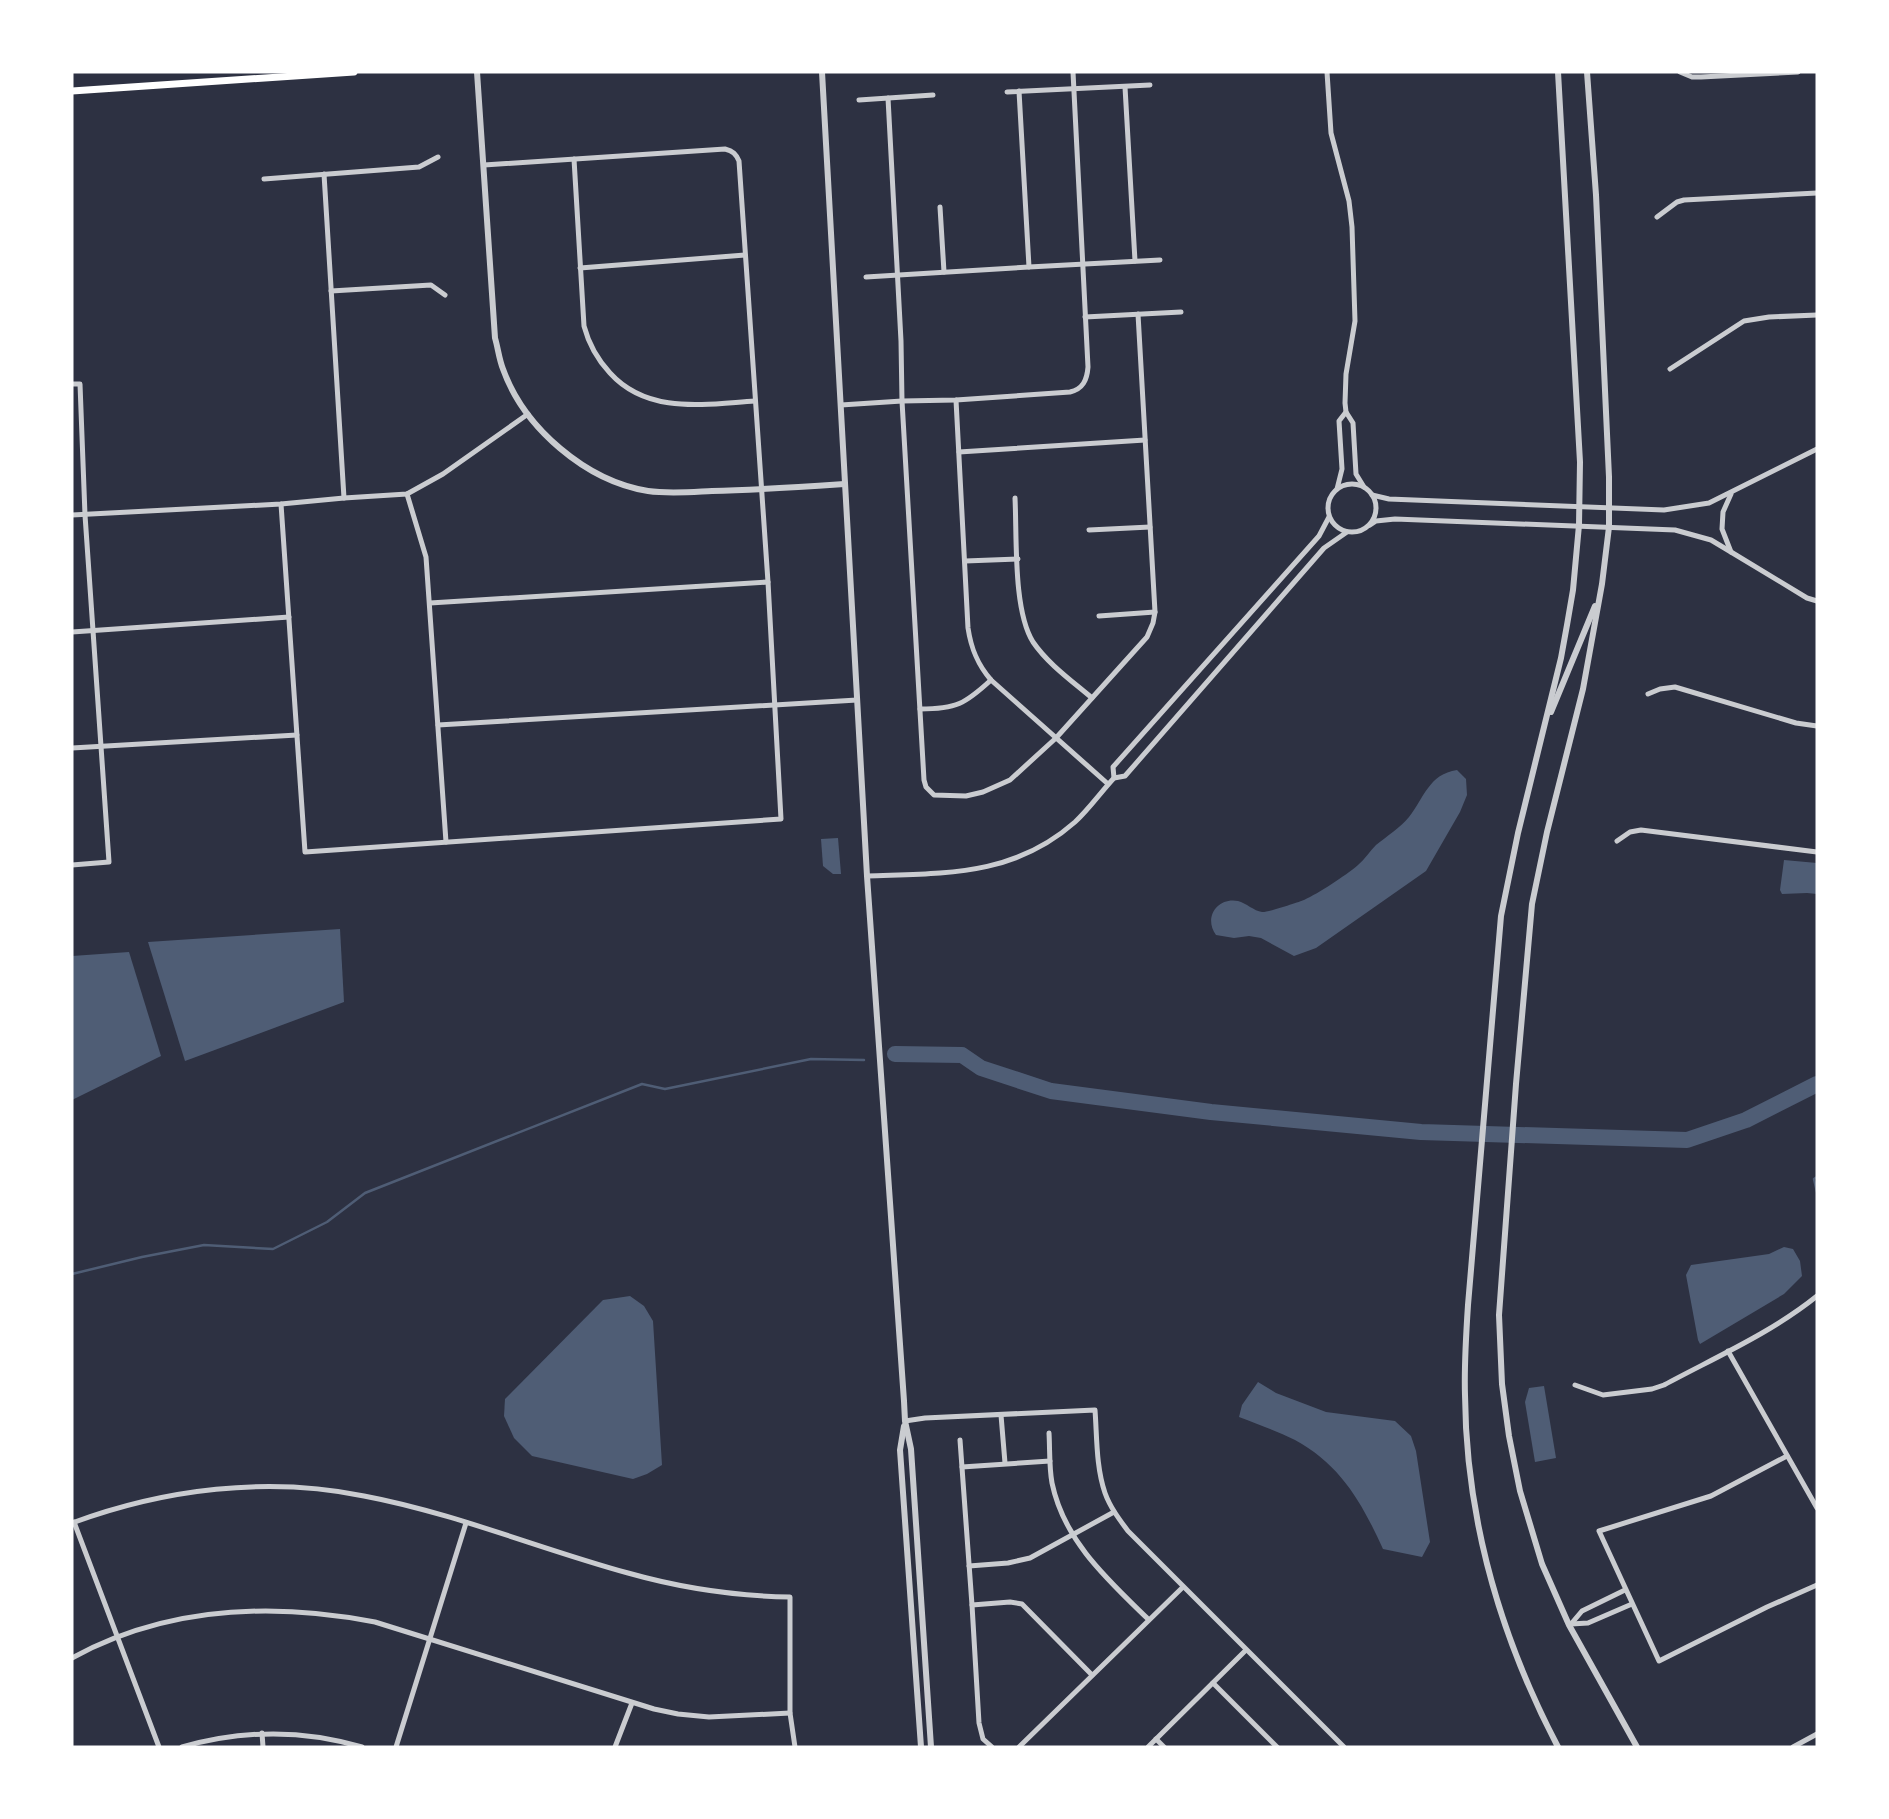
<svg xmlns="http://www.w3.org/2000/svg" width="1889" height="1819" font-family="'Sofia Sans Condensed',sans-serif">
	<rect width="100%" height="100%" fill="#2d3142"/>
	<!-- water -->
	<g fill="#4f5d75">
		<path d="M1457,770L1466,779L1467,795L1460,812L1426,871L1316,948L1294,956L1261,938L1249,936L1234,938L1216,935C1203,917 1218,897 1238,901C1246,903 1254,911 1262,912C1266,913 1299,902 1304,900C1319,893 1345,876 1358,865C1365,859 1370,851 1376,845C1387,836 1400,828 1409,817C1424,798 1429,774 1457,770Z"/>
		<path d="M838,838L841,874H833L823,866L821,839Z"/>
		<path d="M1784,860L1817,863V894L1807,893L1782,894L1780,890Z"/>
		<path d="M340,929L344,1002L185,1061L148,942Z"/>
		<path d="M129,952L161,1056L72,1100V956Z"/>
		<path d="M1784,1247L1793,1249L1800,1261L1802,1276L1784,1294L1700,1344L1698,1340L1686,1275L1691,1265L1769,1254Z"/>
		<path d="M630,1296L644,1306L653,1321L662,1465L647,1474L633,1479L532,1456L514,1438L504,1416L505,1399L603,1300Z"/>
		<path d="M1258,1382L1276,1393L1326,1412L1395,1421L1411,1436L1416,1451L1430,1542L1422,1557L1383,1549C1362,1503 1341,1465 1295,1440C1277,1431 1257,1424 1239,1417L1242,1405Z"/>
		<path d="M1544,1386L1556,1458L1535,1462L1525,1402L1529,1388Z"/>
	</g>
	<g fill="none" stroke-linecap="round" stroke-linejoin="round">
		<!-- stream -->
		<g stroke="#4f5d75" stroke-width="2.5">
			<path d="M1817,1177L1814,1179L1817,1192"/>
			<path d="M72,1274L142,1257L204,1245L273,1249L327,1222L365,1193L642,1084L665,1089L811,1059L864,1060"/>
		</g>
		<!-- river -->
		<path stroke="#4f5d75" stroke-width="16" d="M895,1054L962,1055L981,1068L1051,1091L1211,1112L1421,1132L1687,1140L1746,1120L1817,1084"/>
		<!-- minor -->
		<g stroke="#caccd0" stroke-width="5">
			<path d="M1327,72L1331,133L1349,201L1352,227L1355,321L1346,374L1345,403L1346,412L1353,423L1356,474L1364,487"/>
			<path d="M1680,72L1692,77H1701L1798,72"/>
			<path d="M1125,87L1135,261"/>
			<path d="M1019,91L1029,267"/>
			<path d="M1007,92L1150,85"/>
			<path d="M888,98L901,341L902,401L924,780L926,787L934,795L966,796L983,792L1010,780L1056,738L1147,637L1153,623L1155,612L1138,314"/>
			<path d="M859,100L933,95"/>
			<path d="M574,159L584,326C589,345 597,359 610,373C648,415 705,404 755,401"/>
			<path d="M324,174L344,498"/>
			<path d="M264,179L419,167L438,157"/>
			<path d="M940,207L944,272"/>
			<path d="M1657,217L1677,202L1684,200L1817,193"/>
			<path d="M580,268L745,255"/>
			<path d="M866,277L1029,267L1160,260"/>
			<path d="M331,291L431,285L445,295"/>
			<path d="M1085,317L1181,312"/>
			<path d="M1670,369L1744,321L1769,317L1817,315"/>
			<path d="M72,384H80L85,515L109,862L72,865"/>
			<path d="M956,400L968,628C971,648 977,664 991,680L1108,784"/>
			<path d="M841,405L902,401L956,400L1070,392C1083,389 1087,380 1088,367L1073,72"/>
			<path d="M959,452L1145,440"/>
			<circle cx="1352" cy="508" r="24"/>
			<path d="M1337,489L1342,469L1339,421L1346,412"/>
			<path d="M407,494L426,557L446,842"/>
			<path d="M1731,494L1723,512L1722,529L1731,552L1807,598L1817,601"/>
			<path d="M1372,495L1389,499L1664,510L1709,503L1817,449"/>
			<path d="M1015,498C1017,537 1013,610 1033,642C1048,664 1072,681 1092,698"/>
			<path d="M281,504L305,852L781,819L768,582L739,161C736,154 733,151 725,149L484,165"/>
			<path d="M72,515L281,504L344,498L407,494L443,474L528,414"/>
			<path d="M1370,525L1376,521L1395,519L1675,530L1711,540L1731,552"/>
			<path d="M1089,530L1150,527"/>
			<path d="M965,561L1018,559"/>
			<path d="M430,603L768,582"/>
			<path d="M1099,616L1155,612"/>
			<path d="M72,632L289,617"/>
			<path d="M1648,694L1660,689L1675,687L1796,723L1817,726"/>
			<path d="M920,709C956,709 965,704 991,680"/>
			<path d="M438,725L857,700"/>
			<path d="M72,748L297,735"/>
			<path d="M1114,778L1113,767L1319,536L1329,517"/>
			<path d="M1617,841L1630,832L1641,830L1817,852"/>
			<path d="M867,876C944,873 1013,877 1075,822C1089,809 1101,792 1114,778L1125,776L1324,548L1347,532"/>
			<path d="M1728,1351L1817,1508"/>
			<path d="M1575,1385L1603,1395L1652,1389L1664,1385C1716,1357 1771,1333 1817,1296"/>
			<path d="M1001,1415L1005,1463"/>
			<path d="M905,1421L925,1418L1095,1410C1097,1437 1096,1467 1105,1493C1110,1507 1119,1519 1128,1531L1344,1747"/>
			<path d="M1049,1433C1050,1450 1049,1467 1052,1483C1064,1541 1108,1580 1148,1619"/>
			<path d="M960,1440L972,1605L979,1723L983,1739L992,1747"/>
			<path d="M1787,1456L1711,1496L1599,1531L1659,1661L1767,1607L1817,1585"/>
			<path d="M962,1467L1050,1461"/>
			<path d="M74,1522L159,1747"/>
			<path d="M72,1523C164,1489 267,1476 364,1496C454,1513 540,1549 628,1573C681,1588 735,1596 790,1597V1713L795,1747"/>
			<path d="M969,1566L1008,1563L1030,1558L1114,1512"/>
			<path d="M972,1605L1010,1602L1022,1604L1092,1675"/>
			<path d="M1571,1624L1582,1611L1625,1590"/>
			<path d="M1571,1624L1588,1623L1632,1604"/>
			<path d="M72,1658C167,1606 271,1602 375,1622L654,1709L678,1714L709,1717L790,1713"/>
			<path d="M1213,1683L1277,1747"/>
			<path d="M262,1733L263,1747"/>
			<path d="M1156,1739L1164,1747"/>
			<path d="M182,1747C242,1730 302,1729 362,1747"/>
			<path d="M396,1747L466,1523"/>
			<path d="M615,1747L632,1703"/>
			<path d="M1019,1747L1183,1587"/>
			<path d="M1148,1747L1245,1651"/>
			<path d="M1793,1747L1817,1734"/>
		</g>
		<!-- tertiary -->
		<g stroke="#caccd0" stroke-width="6">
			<path d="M477,72L495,338C498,348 499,359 503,369C524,428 586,481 648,491C669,494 691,492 712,491C756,490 800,487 845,484"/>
			<path d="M822,72L867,876L904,1401L905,1421L911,1449L931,1747"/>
			<path d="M1558,72L1580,462L1579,525L1573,590L1567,625L1561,658L1518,833L1501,916L1468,1305C1466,1335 1464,1365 1465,1395C1466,1519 1501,1638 1558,1747"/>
			<path d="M1587,72L1596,195L1609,477V527L1602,584L1583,689L1547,832L1532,904L1516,1084L1499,1315L1502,1384L1509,1436L1520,1491L1542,1564L1569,1625L1637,1747"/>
			<path d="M1551,712L1595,606"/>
			<path d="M904,1426L900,1450L921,1747"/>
		</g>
		<!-- secondary -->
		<path stroke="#fff" stroke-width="7" d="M72,91L354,72"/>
	</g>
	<!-- border -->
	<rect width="1889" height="1819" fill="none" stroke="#ffffff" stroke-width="147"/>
</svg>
